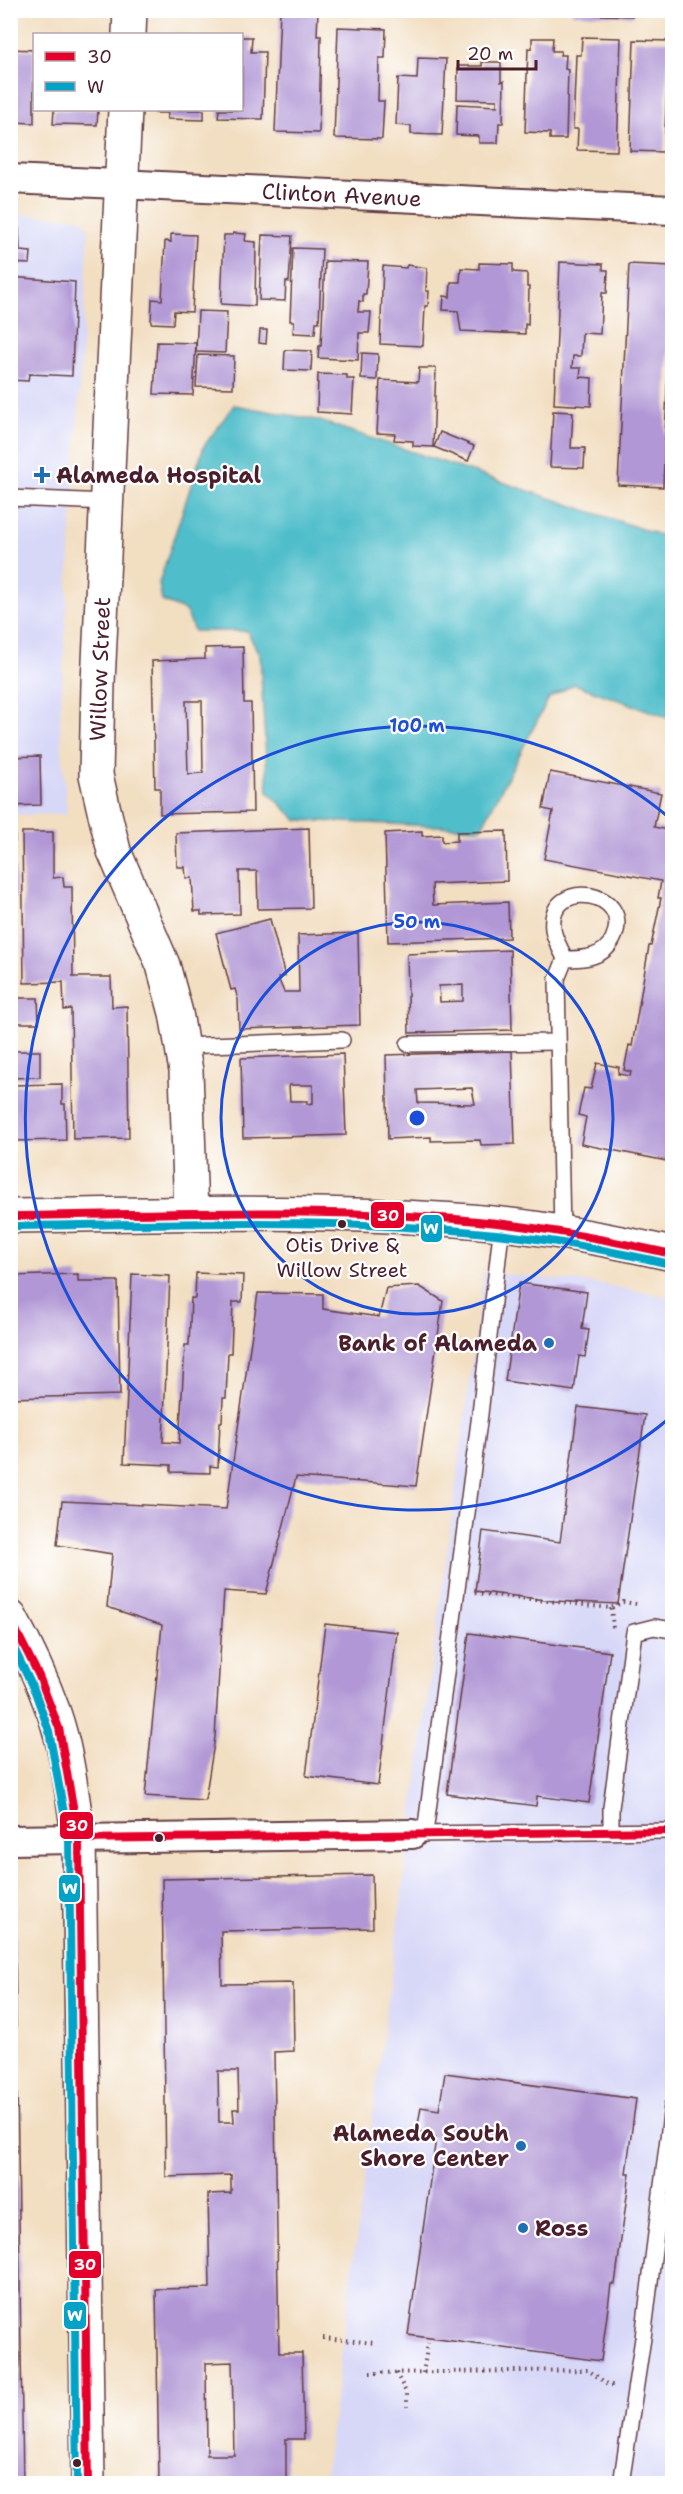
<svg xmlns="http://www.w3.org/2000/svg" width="683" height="2494" font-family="'Shantell Sans',sans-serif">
	<rect width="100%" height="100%" fill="#fff"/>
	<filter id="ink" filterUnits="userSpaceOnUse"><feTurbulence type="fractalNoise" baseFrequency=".0167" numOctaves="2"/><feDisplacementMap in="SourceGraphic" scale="12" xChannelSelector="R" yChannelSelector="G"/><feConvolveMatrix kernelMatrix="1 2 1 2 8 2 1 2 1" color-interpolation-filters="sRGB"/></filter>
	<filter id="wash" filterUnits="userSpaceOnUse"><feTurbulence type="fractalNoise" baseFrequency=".008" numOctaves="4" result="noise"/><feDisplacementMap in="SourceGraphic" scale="24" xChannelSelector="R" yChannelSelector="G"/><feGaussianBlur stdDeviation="1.35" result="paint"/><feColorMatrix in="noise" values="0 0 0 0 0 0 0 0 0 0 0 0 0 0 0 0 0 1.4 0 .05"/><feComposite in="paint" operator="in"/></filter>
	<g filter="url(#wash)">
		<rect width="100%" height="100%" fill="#f2dec1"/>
		<!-- built -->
		<g fill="#d7d7f8">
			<path d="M11,214L81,218L89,228L60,722L67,814L11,815Z"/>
			<path d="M484,1272L600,1284L672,1298V2483L324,2484Z"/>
		</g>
		<!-- water -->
		<path fill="#50beca" stroke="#4d6e7a" stroke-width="1.5" d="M234,405L317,420L672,539V719L574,684L549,698L481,828L297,820L268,792L260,656L247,631H194L186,611L162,601L159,583L204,446Z"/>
		<g id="blocks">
			<!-- building -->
			<g fill="#b197d5" fill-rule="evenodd">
				<path d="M280,10H318L317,36H321L319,133L275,132Z"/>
				<path d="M573,10H633V16L572,14Z"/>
				<path d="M338,27L386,29L385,58H379L378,101H384L382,139L334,138Z"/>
				<path d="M242,37H252L251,52H265L263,119L218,118L219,110H242Z"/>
				<path d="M582,37L621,38L617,151L577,150L578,129H573L576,55H581Z"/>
				<path d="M532,38H553L552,51H561L560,55H566L565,69L568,70L566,139H550V133L525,132L528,48L532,49Z"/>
				<path d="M634,40L669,41L664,152L630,151Z"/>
				<path d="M10,49L34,50V123L10,122Z"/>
				<path d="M418,58L446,59L442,135L411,134V126L396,125L398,78L417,79Z"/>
				<path d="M482,62H501V82L504,81L503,123H499L498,143H479V136L456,135L457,104L497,106V100L457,99L458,66H482Z"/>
				<path d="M54,110H98L97,125L53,124Z"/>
				<path d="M156,110H204V120L167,119L168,113H155Z"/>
				<path d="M10,228H19L20,251L31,252L30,264L10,263Z"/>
				<path d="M233,233L246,234L245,241L256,242L255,306L221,304L224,235H233Z"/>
				<path d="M171,234L196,235L192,312L174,311L173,324L151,323L152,299L162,300L165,241L171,242Z"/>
				<path d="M262,235L292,236L289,282L286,281L285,301L259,300Z"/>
				<path d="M293,248L322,249L319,322H316L315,334L293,333L294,321H290Z"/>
				<path d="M325,261L368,262L366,294H363V302L359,301L358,312H371L369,333H359L358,360L318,358L319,346H321Z"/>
				<path d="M560,262L603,264V270H608L607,293H602L600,334L582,333L581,356H573L572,368H581L580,377L592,378L591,406L554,404Z"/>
				<path d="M479,263L513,264V272L527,273V287H529L528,325L525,324V334L461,331L458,311L443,310L444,296L450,297L451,282H460L461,268L479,269Z"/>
				<path d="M629,264L672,266L663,487L618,485Z"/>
				<path d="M407,265L427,268L426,291H429L428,306H425L423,346L380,344L383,266L406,268Z"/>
				<path d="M10,277L75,282L72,376L29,374L28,381L10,380Z"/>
				<path d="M198,311L227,312L225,353L196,352Z"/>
				<path d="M260,330H267L266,344L259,343Z"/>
				<path d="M157,342L196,343L193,395L154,394Z"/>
				<path d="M285,350L312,351L311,371L284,370Z"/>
				<path d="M362,353L378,354L377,380L361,379Z"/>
				<path d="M198,355L234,356L233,388L196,387Z"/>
				<path d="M419,368H436L433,447L413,446V441L394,440L395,434L377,433L380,380L418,382Z"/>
				<path d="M318,374L347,375V379H354L352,414L317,412Z"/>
				<path d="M553,411L573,412L571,448H585L584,468L550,467Z"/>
				<path d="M440,432L474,446L468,461L434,447Z"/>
				<path d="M243,647L244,703H251L253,812L160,814V788H155L152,661L205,659V648ZM186,701H202L203,773L188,774Z"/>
				<path d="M40,756L41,805L10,806V757Z"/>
				<path d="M550,772L661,793L654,827L672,831V1162L581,1144L586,1117L578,1115L584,1088L591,1089L597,1063L619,1067L618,1074L630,1076L631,1072L624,1070L629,1045L632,1046L649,946H651L661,898H658L661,881L544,859L553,811L543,809Z"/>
				<path d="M14,815L15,842H10V816Z"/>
				<path d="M309,828L311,908L258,909L257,871H239L240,914L201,915V911H194L192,878H186L185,867H177L176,833Z"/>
				<path d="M422,831V836L442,835V842L457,841V832L506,831L507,881L432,884L433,905L508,902L509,938L388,942L385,833Z"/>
				<path d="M22,832H53V878L63,877L64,887H72L73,977H111L112,1007L127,1006L129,1138L73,1139L71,1009L64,1010L63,982L24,983Z"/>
				<path d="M10,868H15L16,898H10Z"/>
				<path d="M270,919L285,976L278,978L284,992H299L298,935L358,933L360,1025L239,1029L238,999L235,989L231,990L216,933Z"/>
				<path d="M510,950L512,1030L409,1033L407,954ZM463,985V1001L440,1002L439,986Z"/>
				<path d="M10,998H38L39,1023H10Z"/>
				<path d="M10,1051H40V1077L10,1078Z"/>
				<path d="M512,1051L515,1144L481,1145L480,1140L431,1141V1137L388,1139L386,1055ZM472,1088L475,1104L418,1103L417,1090Z"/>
				<path d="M343,1054L346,1135L243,1138L241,1058ZM289,1085H313V1103L307,1104V1101H290Z"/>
				<path d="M62,1084V1104H65L66,1140L10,1141V1085Z"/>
				<path d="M196,1273L243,1275L242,1302H233L231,1353H228L226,1398H223L222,1422H220L218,1467L210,1466V1473L171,1472V1465L124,1463L132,1274L170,1276L163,1442L179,1443L185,1345H189L191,1298H195Z"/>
				<path d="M78,1274V1281H118L120,1395L10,1398V1276Z"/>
				<path d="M519,1283L587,1292L582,1329L589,1330L585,1357L579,1356L574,1391L505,1381Z"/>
				<path d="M419,1286L443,1301L416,1486L296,1477L266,1594L224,1591L215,1737L205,1800L145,1796L162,1625L107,1607L112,1554L57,1545L62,1501L226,1509L258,1293L323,1294V1309L379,1317L386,1288Z"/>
				<path d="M578,1407L645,1415L618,1604L553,1601L475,1591L483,1531L560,1542Z"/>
				<path d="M325,1624L397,1632L378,1785L306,1776Z"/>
				<path d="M469,1633L610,1652L589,1803L537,1796L536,1806L447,1794Z"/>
				<path d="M372,1875L373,1928L221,1931L222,1984L293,1983L294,2051L274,2052L279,2353H302L304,2439H286V2484H159L156,2289L210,2288L208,2194L231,2193V2175L166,2177L162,1879ZM218,2071H238L239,2109H233L234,2122H219ZM232,2362L234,2455H207L206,2363Z"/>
				<path d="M10,1881H14L23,2484H10Z"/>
				<path d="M445,2073L636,2099L626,2173H630L615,2284H611L601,2361L408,2335L436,2138L417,2130L421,2107L439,2110Z"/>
			</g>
		</g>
	</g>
	<g filter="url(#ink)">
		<use href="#blocks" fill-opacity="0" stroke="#633c42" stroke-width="1.5"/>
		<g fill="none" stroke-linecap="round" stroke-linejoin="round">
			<!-- lane casing -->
			<g stroke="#633c42" stroke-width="18">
				<g id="lane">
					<path d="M10,498L107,502"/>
					<path d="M408,1044L558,1042"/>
					<path d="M181,1046L342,1040"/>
					<path d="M562,1233L557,979L565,959C561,949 554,939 553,929C547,876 636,890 613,939C604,958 583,959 565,959"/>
					<path d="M611,1831V1808L634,1632L654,1627L672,1630"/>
					<path d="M425,1833L480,1414L502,1224"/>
					<path d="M415,1834L672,1831"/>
					<path d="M621,2484L643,2338L672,2106"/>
				</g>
			</g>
			<!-- street casing -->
			<g stroke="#633c42" stroke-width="32">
				<g id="street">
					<path id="s1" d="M10,179L672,210"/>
					<path d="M10,1840L412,1834"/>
				</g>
			</g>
			<!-- secondary casing -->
			<g stroke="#633c42" stroke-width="36">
				<g id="secondary">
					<path d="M129,34L130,10"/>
					<path d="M125,110L98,683L96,775L103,806L114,851L163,965L176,1013L186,1071L191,1214"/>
					<path d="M10,1216C163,1214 318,1209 470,1221C538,1226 606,1239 672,1254"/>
					<path d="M10,1617C27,1648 42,1680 54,1713C68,1753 72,1797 79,1839L88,2484"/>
				</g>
			</g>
			<!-- path -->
			<g stroke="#633c42" stroke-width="4" stroke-dasharray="1.5 4.5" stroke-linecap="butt">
				<path d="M475,1593L611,1608L623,1602L637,1604"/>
				<path d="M611,1608L613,1628"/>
				<path d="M323,2338L375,2343"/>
				<path d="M370,2373L588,2370L609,2385H617"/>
				<path d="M396,2373L407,2394V2407"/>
				<path d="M423,2373L428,2343"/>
			</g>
			<!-- lane -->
			<use href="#lane" stroke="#fff" stroke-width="15"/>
			<!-- street -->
			<use href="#street" stroke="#fff" stroke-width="28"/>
			<!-- secondary -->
			<use href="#secondary" stroke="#fff" stroke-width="33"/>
			<!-- bus-1 casing -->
			<g stroke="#fff" stroke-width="12">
				<g id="bus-1">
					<path d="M10,1216C172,1214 336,1206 497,1223C556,1230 614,1241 672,1254"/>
					<path d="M10,1618L39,1676L59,1728L79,1839L88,2484"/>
					<path d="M79,1839L672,1831"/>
				</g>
			</g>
			<!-- bus-2 casing -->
			<g stroke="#fff" stroke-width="12">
				<g id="bus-2">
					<path d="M10,1226C172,1224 335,1217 496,1234C554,1240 612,1251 670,1264"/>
					<path d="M10,1640L35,1692L49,1731L69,1840L77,2484"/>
				</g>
			</g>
			<!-- bus-1 -->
			<use href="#bus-1" stroke="#e4002b" stroke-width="8"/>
			<!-- bus-2 -->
			<use href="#bus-2" stroke="#04a2c6" stroke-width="8"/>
		</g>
	</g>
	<!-- distance rings -->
	<g fill="none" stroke="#1d4ed8" stroke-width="3">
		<circle cx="417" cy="1118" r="196"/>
		<path d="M672 1416A392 392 0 1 1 672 820"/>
	</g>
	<!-- markers -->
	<g fill="#1f6fb2" stroke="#fff" stroke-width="2">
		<path d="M39 466h6v6h6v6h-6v6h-6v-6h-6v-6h6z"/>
		<circle cx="549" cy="1343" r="6"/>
		<circle cx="521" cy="2146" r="6"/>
		<circle cx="523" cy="2228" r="6"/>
	</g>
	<g fill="#4a1f2b" stroke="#fff" stroke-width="2">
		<circle cx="342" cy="1224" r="5"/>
		<circle cx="159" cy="1838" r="5"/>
		<circle cx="77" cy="2463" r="5"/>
	</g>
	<g text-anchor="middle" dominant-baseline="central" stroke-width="4.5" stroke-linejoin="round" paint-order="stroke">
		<!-- bus labels -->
		<g font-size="20" fill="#4a1f2b" stroke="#fff">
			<text x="342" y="1245">Otis Drive &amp;<tspan x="342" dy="25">Willow Street</tspan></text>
		</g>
		<!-- street labels -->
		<g font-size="22" fill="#4a1f2b" stroke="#fff">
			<text stroke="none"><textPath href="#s1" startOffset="332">Clinton Avenue</textPath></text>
			<text transform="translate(100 669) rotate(-88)">Willow Street</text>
		</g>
		<!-- poi labels -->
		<g font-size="22" font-weight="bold" fill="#4a1f2b" stroke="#fff" text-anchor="start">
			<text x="56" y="475">Alameda Hospital</text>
			<text x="537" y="1343" text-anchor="end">Bank of Alameda</text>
			<text x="509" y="2133" text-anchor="end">Alameda South<tspan x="509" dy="25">Shore Center</tspan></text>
			<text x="535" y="2228">Ross</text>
		</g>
	</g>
	<circle cx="417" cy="1118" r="9" fill="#1d4ed8" stroke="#fff" stroke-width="3"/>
	<g font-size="18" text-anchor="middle" font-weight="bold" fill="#1d4ed8" stroke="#fff" stroke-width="4.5" stroke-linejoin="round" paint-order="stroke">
		<text x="417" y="732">100 m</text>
		<text x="417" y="928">50 m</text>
	</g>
	<g stroke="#fff" stroke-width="2">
		<rect x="370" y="1201" width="35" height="28" rx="6" fill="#e4002b"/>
		<rect x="420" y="1214" width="23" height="29" rx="6" fill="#04a2c6"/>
		<rect x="59" y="1811" width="35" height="29" rx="6" fill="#e4002b"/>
		<rect x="58" y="1874" width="23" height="29" rx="6" fill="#04a2c6"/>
		<rect x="68" y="2250" width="34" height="29" rx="6" fill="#e4002b"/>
		<rect x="63" y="2301" width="24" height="29" rx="6" fill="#04a2c6"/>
	</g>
	<g font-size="16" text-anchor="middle" font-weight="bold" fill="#fff">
		<text x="388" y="1221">30</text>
		<text x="431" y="1234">W</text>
		<text x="77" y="1831">30</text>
		<text x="70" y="1894">W</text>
		<text x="85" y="2270">30</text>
		<text x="75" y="2321">W</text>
	</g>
	<!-- margin -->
	<rect width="683" height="2494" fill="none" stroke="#fff" stroke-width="36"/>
	<!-- legend -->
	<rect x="33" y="33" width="210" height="78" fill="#ffffff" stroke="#b7a5aa" stroke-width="1.5"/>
	<rect x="45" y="52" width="30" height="9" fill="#e4002b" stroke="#b7a5aa" stroke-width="1.5"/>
	<text x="87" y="63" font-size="18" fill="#4a1f2b">30</text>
	<rect x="45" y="82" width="30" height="9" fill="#04a2c6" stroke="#b7a5aa" stroke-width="1.5"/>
	<text x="87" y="93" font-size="18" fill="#4a1f2b">W</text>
	<!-- scale -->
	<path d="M458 60v9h78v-9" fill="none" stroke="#4a1f2b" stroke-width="3"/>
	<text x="467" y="60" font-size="18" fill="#4a1f2b" stroke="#ffffff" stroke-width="4.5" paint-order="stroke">20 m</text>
</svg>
